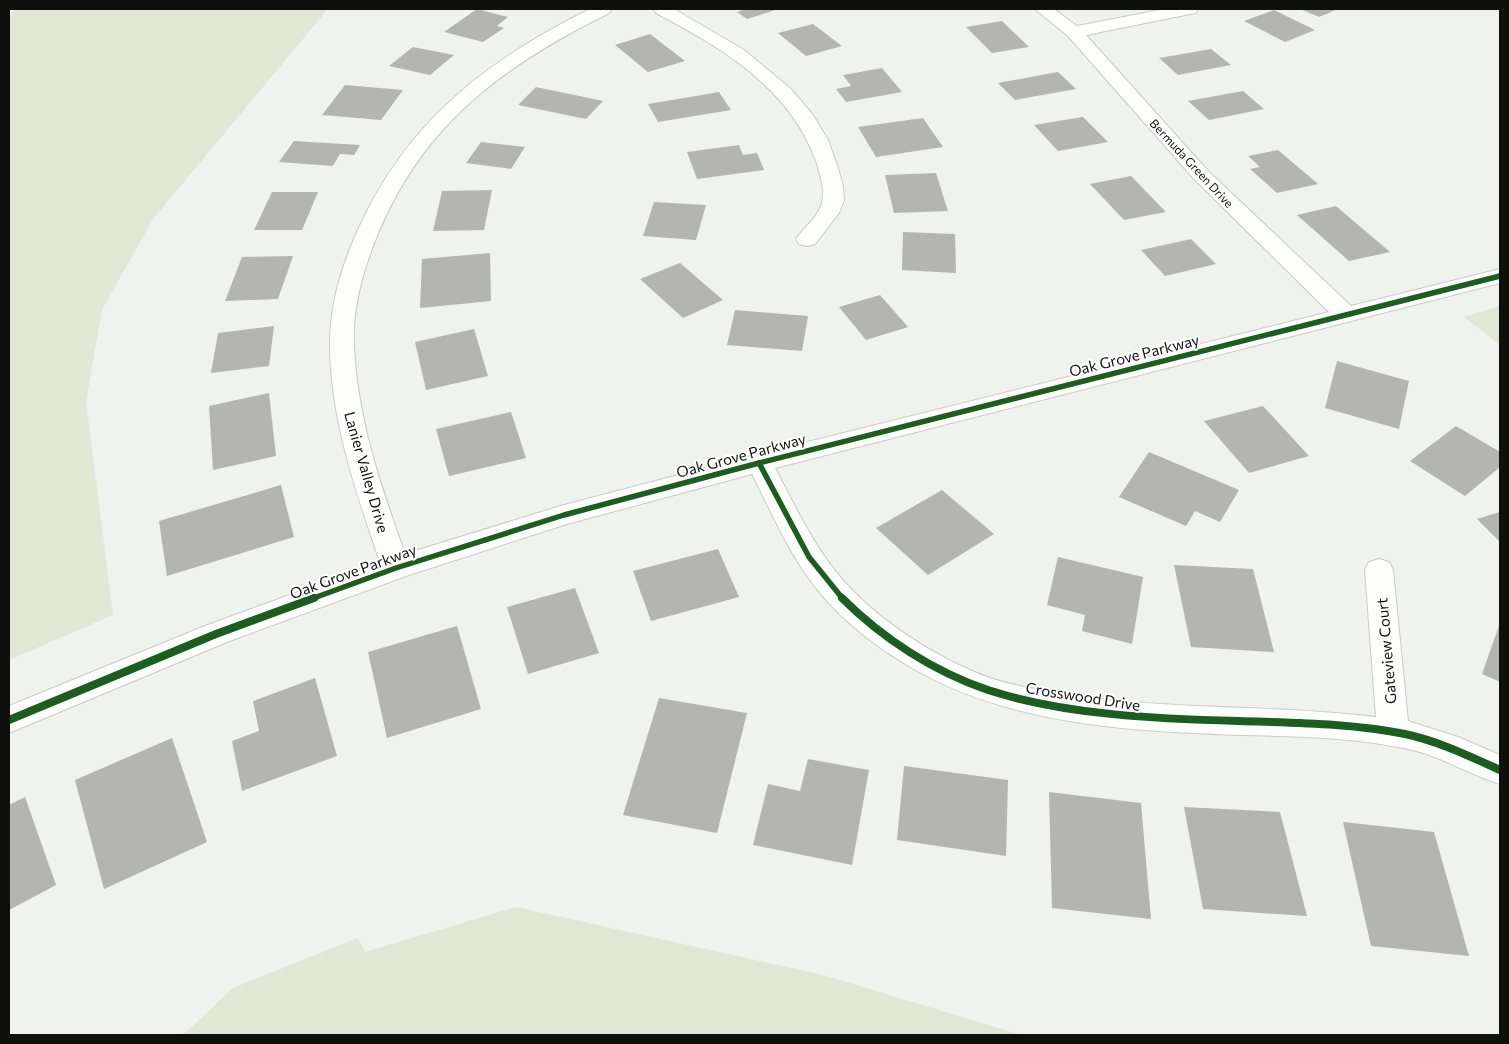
<svg xmlns="http://www.w3.org/2000/svg" width="1509" height="1044" font-family="Commissioner,sans-serif">
	<rect width="100%" height="100%" fill="#f0f2ed"/>
	<!-- green -->
	<g fill="#e0e7d5">
		<path d="M15,9H328L153,219L102,310L86,401L113,615L9,660V16Z"/>
		<path d="M1500,306V345L1464,317Z"/>
		<path d="M516,907L827,976L1021,1035H177L185,1033L233,988L358,938L365,952Z"/>
	</g>
	<!-- building -->
	<g fill="#b4b5b3">
		<path d="M477,9L508,17L497,26L504,28L483,42L444,32Z"/>
		<path d="M747,9H779L747,19L737,12Z"/>
		<path d="M1300,9H1338L1319,17Z"/>
		<path d="M1274,10L1315,30L1285,42L1244,21Z"/>
		<path d="M1002,21L1029,47L992,53L966,27Z"/>
		<path d="M813,24L842,46L806,56L778,33Z"/>
		<path d="M650,34L685,61L648,72L615,45Z"/>
		<path d="M413,47L454,55L430,75L389,66Z"/>
		<path d="M1211,49L1231,65L1178,75L1159,58Z"/>
		<path d="M882,68L902,92L846,102L836,89L851,86L843,75Z"/>
		<path d="M1058,72L1076,89L1015,100L998,83Z"/>
		<path d="M345,85L403,90L381,120L322,115Z"/>
		<path d="M536,87L603,101L586,119L518,105Z"/>
		<path d="M1243,91L1264,109L1209,120L1188,101Z"/>
		<path d="M719,92L731,110L658,122L648,104Z"/>
		<path d="M1083,117L1108,142L1058,151L1034,125Z"/>
		<path d="M923,118L943,147L876,157L858,127Z"/>
		<path d="M294,141L360,145L354,155L340,154L333,166L279,162Z"/>
		<path d="M481,142L525,147L511,169L466,163Z"/>
		<path d="M739,145L743,155L757,153L764,170L697,179L687,152Z"/>
		<path d="M1278,150L1318,184L1277,193L1250,169L1260,167L1248,156Z"/>
		<path d="M936,173L948,211L894,213L885,175Z"/>
		<path d="M1131,176L1166,212L1124,220L1090,184Z"/>
		<path d="M492,190L484,230L433,231L442,191Z"/>
		<path d="M272,192H318L302,230H254Z"/>
		<path d="M654,202L706,205L696,240L643,236Z"/>
		<path d="M1336,206L1390,252L1349,261L1297,215Z"/>
		<path d="M903,232L955,234L956,273L902,270Z"/>
		<path d="M1191,239L1216,264L1165,276L1141,250Z"/>
		<path d="M490,253L491,301L420,308L422,259Z"/>
		<path d="M293,256L278,299L225,301L242,257Z"/>
		<path d="M680,263L723,300L683,318L640,279Z"/>
		<path d="M880,295L908,327L866,340L839,307Z"/>
		<path d="M735,310L808,316L802,351L727,345Z"/>
		<path d="M274,326L269,366L211,373L218,333Z"/>
		<path d="M474,329L488,376L426,390L415,342Z"/>
		<path d="M1337,361L1409,381L1399,429L1325,408Z"/>
		<path d="M269,393L276,456L213,470L209,406Z"/>
		<path d="M1263,406L1309,456L1249,473L1204,421Z"/>
		<path d="M511,412L526,458L449,476L436,429Z"/>
		<path d="M1456,426L1500,452V467L1465,496L1410,461Z"/>
		<path d="M1149,452L1239,490L1220,522L1195,511L1186,526L1119,497Z"/>
		<path d="M281,485L294,537L167,576L159,521Z"/>
		<path d="M942,490L994,534L928,575L876,528Z"/>
		<path d="M1500,512V542L1477,519Z"/>
		<path d="M718,549L739,597L651,621L633,571Z"/>
		<path d="M1058,557L1143,577L1132,644L1082,631L1085,615L1047,605Z"/>
		<path d="M1174,565L1253,569L1274,652L1191,647Z"/>
		<path d="M575,588L599,653L528,674L507,607Z"/>
		<path d="M1500,623V682L1482,674Z"/>
		<path d="M457,626L481,709L387,738L368,652Z"/>
		<path d="M315,678L337,756L242,791L232,741L259,731L253,701Z"/>
		<path d="M659,698L747,713L717,833L623,815Z"/>
		<path d="M172,738L207,842L104,889L75,780Z"/>
		<path d="M808,759L869,770L852,865L753,845L768,784L800,791Z"/>
		<path d="M904,766L1008,780L1006,856L897,840Z"/>
		<path d="M1049,792L1141,803L1151,919L1052,908Z"/>
		<path d="M25,797L56,885L9,910V805Z"/>
		<path d="M1184,807L1280,812L1307,916L1203,909Z"/>
		<path d="M1343,822L1434,832L1469,956L1371,946Z"/>
	</g>
	<g fill="none" stroke-linecap="round" stroke-linejoin="round">
		<!-- minor casing -->
		<g stroke="#c9cac7" stroke-width="2">
			<g id="minor">
				<path d="M590,9H612L609,13C505,65 426,121 379,231C364,267 352,307 354,345C357,418 381,487 405,554L564,505L759,454L1329,312L1194,179L1068,36L1035,9H1054L1077,26L1165,9H1198L1196,13L1190,14L1086,35L1208,171L1351,306L1500,269V283L775,468C795,506 813,545 841,578C877,620 937,659 990,678C1013,686 1037,689 1060,693C1165,711 1271,704 1376,717L1365,570L1369,562L1379,559L1389,562L1393,570L1408,721L1458,737L1500,755V784C1467,774 1438,754 1403,748C1349,737 1294,736 1239,735C1127,731 1011,725 912,668C878,648 846,624 821,594C791,559 773,515 752,474L567,524L406,576L227,642L9,733V706L205,626L380,562C356,492 330,418 330,343C330,304 342,265 358,230C406,122 487,60 590,9Z"/>
				<path d="M654,9H674L744,50L791,89L813,115L828,140L838,168L843,186L844,200L839,213L815,244L807,246L799,244L796,239C804,227 819,217 822,202C825,189 820,174 816,161C789,87 722,48 656,13Z"/>
			</g>
		</g>
		<!-- minor -->
		<use href="#minor" fill="#fdfdfc" fill-rule="evenodd"/>
		<!-- cycleway-far1 casing -->
		<g stroke="#fff" stroke-width="9">
			<g id="cycleway-far1">
				<path d="M759,463L809,557L843,599"/>
				<path d="M311,599L396,568L564,515L759,463L1500,276"/>
			</g>
		</g>
		<!-- cycleway casing -->
		<g stroke="#fff" stroke-width="11">
			<g id="cycleway">
				<path d="M842,598C882,638 934,672 988,690C1065,715 1159,719 1239,721C1294,723 1350,723 1405,734C1438,741 1469,756 1500,770"/>
				<path d="M9,720L216,634L314,598"/>
			</g>
		</g>
		<!-- cycleway-far1 -->
		<use href="#cycleway-far1" stroke="#1b5e20" stroke-width="5.5"/>
		<!-- cycleway -->
		<use href="#cycleway" stroke="#1b5e20" stroke-width="8"/>
	</g>
	<g text-anchor="middle" dominant-baseline="central" stroke-width="4" stroke-linejoin="round" paint-order="stroke">
		<!-- far-street labels -->
		<g font-size="12" fill="#0f100e" stroke="#fff">
			<text transform="translate(1192 163) rotate(47)">Bermuda Green Drive</text>
		</g>
		<!-- street labels -->
		<g font-size="15" fill="#0f100e" stroke="#fff">
			<text transform="translate(1134 355) rotate(-14)">Oak Grove Parkway</text>
			<text transform="translate(741 455) rotate(-15)">Oak Grove Parkway</text>
			<text transform="translate(367 472) rotate(74)">Lanier Valley Drive</text>
			<text transform="translate(353 571) rotate(-20)">Oak Grove Parkway</text>
			<text transform="translate(1386 651) rotate(-95)">Gateview Court</text>
			<text transform="translate(1083 696) rotate(9)">Crosswood Drive</text>
		</g>
	</g>
	<!-- border -->
	<rect width="1509" height="1044" fill="none" stroke="#0f100e" stroke-width="20"/>
</svg>
